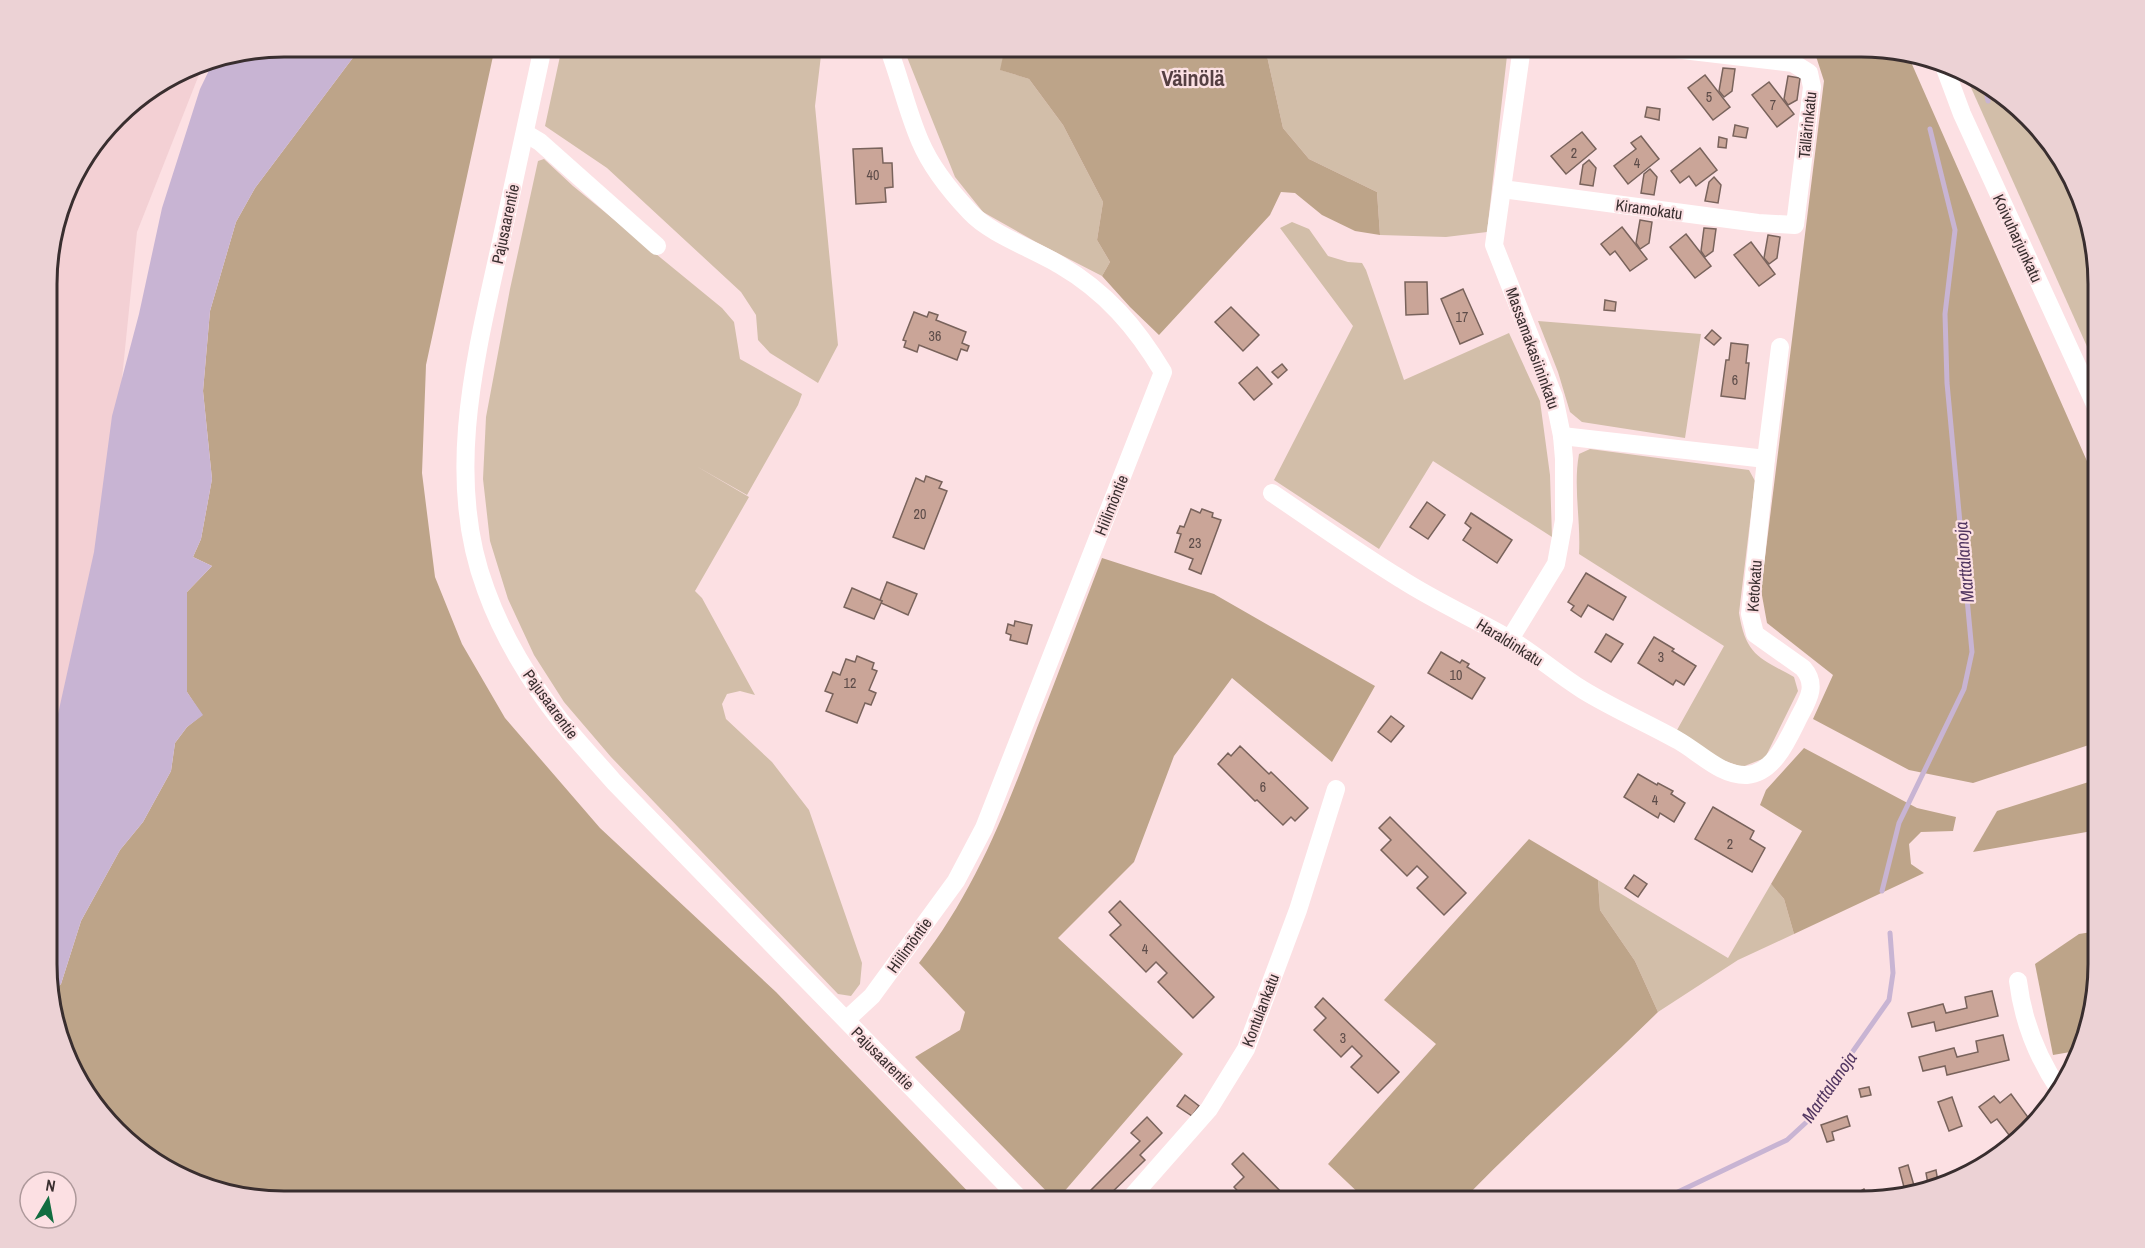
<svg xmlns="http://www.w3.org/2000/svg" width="2145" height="1248" font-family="'Archivo Narrow',sans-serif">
	<rect width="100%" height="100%" fill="#fce0e3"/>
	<!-- built -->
	<path fill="#f3d0d4" d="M204,62L137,232L112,476L58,723L48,747V253L71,179L127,106L193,64Z"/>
	<!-- green -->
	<g fill="#d2bea9">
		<path d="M562,47H822L815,106L838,345L818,383L770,353L758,340L756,315L741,292L607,168L545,126Z"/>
		<path d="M903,47H1005L1001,70L1029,79L1063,125L1103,202L1097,240L1110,262L1102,276L1036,242L983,212L955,177Z"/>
		<path d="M1265,47H1508L1487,232L1446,237L1380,235L1377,192L1309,159L1283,128Z"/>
		<path d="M1964,72L1980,78L2059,152L2086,208L2098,268V371Z"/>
		<path d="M544,159L573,186L722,308L734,322L740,359L802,394L798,405L747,495L696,466L749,497L695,591L702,598L755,695L740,691L727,694L722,704L726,719L772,762L809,810L862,963L860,984L851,996L838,994L611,757L564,702L534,655L508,599L490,541L483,479L486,417L510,289L538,161Z"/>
		<path d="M1292,222L1309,229L1328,256L1348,262L1362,263L1366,270L1404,380L1509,333L1540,401L1550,475L1552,537L1433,461L1379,549L1274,480L1353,326L1280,228Z"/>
		<path d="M1538,321L1701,334L1685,438L1582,422L1570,412L1558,372Z"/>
		<path d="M1590,449L1749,470L1755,481L1739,613C1746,656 1760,658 1794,677L1798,691L1765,758L1742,767L1720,759L1677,730L1724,646L1579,554C1581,521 1573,487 1579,454Z"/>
		<path d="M1598,880L1728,958L1771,884L1784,899L1794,934L1738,960L1658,1012L1635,961L1600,910Z"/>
	</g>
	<!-- forest -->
	<g fill="#bda489">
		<path d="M361,47H495L426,365L422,473L435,577L462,644L505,718L600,828L776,992L977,1201H283L222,1193L165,1170L86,1096L49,995L61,984L81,921L120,850L143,822L171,771L175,743L187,727L202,715L187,692V592L212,566L193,557L201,539L212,479L203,391L210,311L236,222L255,188Z"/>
		<path d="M1005,47H1265L1283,128L1309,159L1377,192L1380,235L1355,231L1322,215L1295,193L1281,192L1270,215L1159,335L1130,307L1102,276L1110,262L1097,240L1103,202L1063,125L1029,79L1000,70Z"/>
		<path d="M1813,47H1862L1907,53L2098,486V742L1973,783L1909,770L1813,719L1833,675L1767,623L1761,590L1824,81Z"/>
		<path d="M1102,558L1214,594L1375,686L1332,762L1232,678L1174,756L1134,862L1058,938L1183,1054L1056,1201L915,1057L960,1030L965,1012L919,963C974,893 1006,811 1037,728C1059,672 1080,615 1102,558Z"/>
		<path d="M1804,748L1917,808L1956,817L1953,831L1921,832L1909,844L1911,864L1924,873L1794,934L1784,899L1771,884L1802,831L1760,805L1766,790Z"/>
		<path d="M2098,779V830L1973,852L1997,811Z"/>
		<path d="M1529,839L1598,880L1600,910L1635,961L1658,1012C1593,1076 1525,1136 1462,1201H1365L1366,1200L1328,1164L1436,1044L1384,1000Z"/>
		<path d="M2098,931V979L2076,1051L2053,1055L2035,964L2079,934Z"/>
	</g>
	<!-- water -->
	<path fill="#c8b4d3" d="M284,47H361L255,188L236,222L210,311L203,391L212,479L201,539L193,557L212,566L187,592V692L203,715L187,727L175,743L171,771L143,822L120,850L81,921L61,984L49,995L48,759L94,552L112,416L139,314L162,208L200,89L214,60Z"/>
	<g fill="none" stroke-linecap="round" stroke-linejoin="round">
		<!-- stream -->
		<g stroke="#c8b4d3" stroke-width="5">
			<path d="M1984,82L1988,101"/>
			<path d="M1882,891L1899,823L1964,689L1972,652L1947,383L1945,314L1955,230L1930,129"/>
			<path d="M1659,1201L1787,1140L1812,1117L1832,1081L1889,1000L1893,973L1890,933"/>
		</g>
	</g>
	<!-- building -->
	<g fill="#caa598" stroke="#79635c" stroke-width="1.5">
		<path d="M1789,47H1802L1801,51L1788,48Z"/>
		<path d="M1723,68L1735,69L1732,91L1724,97L1719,91Z"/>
		<path d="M1705,75L1730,107L1713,120L1688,88Z"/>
		<path d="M1788,76L1800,78L1797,100L1788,105L1784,99Z"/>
		<path d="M1769,82L1794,114L1777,127L1752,95Z"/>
		<path d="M1647,107L1660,109L1659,120L1645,117Z"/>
		<path d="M1735,125L1748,128L1746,138L1733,136Z"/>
		<path d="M1582,132L1596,149L1566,174L1551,156Z"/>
		<path d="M1641,136L1659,159L1628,184L1614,166L1636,149L1631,143Z"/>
		<path d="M1719,137L1727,139L1726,148L1718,147Z"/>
		<path d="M882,148L883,163H892L893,187L885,188L886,202L856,204L853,149Z"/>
		<path d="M1700,148L1717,170L1696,186L1689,176L1680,183L1671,171Z"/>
		<path d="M1589,160L1596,168L1593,186L1580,184L1583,165Z"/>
		<path d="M1650,169L1657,177L1654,195L1641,193L1644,174Z"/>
		<path d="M1714,177L1721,185L1718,203L1705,201L1709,182Z"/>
		<path d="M1640,220L1652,222L1649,243L1640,249L1636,243Z"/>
		<path d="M1622,227L1647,259L1630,271L1615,251L1610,255L1601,244Z"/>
		<path d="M1704,228L1716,229L1713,251L1705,257L1701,251Z"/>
		<path d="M1686,234L1711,266L1695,278L1670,247Z"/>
		<path d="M1768,235L1780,237L1777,258L1769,264L1764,258Z"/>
		<path d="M1751,242L1775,274L1759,286L1734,255Z"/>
		<path d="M1405,282H1427L1428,314L1406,315Z"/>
		<path d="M1463,289L1483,334L1460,344L1441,299Z"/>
		<path d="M1605,300L1616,302L1615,311L1604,310Z"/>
		<path d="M1231,307L1259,335L1243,351L1215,322Z"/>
		<path d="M914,312L927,317L929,312L938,315L936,320L966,332L962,343L969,346L967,351L961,349L957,360L919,345L917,352L904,347L906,341L903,340Z"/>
		<path d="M1712,330L1721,338L1714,345L1705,338Z"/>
		<path d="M1731,343L1748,345L1746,363H1749L1745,399L1721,396L1726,360H1729Z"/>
		<path d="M1282,364L1287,370L1278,378L1272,372Z"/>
		<path d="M1257,367L1272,384L1254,400L1239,383Z"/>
		<path d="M926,476L942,482L939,488L947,491L924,549L893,537L916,478L924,482Z"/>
		<path d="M1427,502L1445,515L1428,539L1410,527Z"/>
		<path d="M1191,509L1200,513L1202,509L1213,513L1212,517L1221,520L1201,574L1189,569L1193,559L1175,552L1181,534L1177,533L1180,526L1184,527Z"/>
		<path d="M1471,513L1512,540L1497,563L1463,540L1471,528L1465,523Z"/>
		<path d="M1586,573L1626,597L1613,620L1588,605L1581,617L1571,610L1574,606L1568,602Z"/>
		<path d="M887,582L917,594L908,615L881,603L882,601L880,600Z"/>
		<path d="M852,588L882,601L874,619L844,607Z"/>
		<path d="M1015,621L1032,625L1027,644L1010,640L1011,635L1006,633L1008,624L1014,626Z"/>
		<path d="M1606,634L1623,644L1611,662L1595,652Z"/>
		<path d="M1654,637L1674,649L1672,651L1696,666L1684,685L1676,680L1673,685L1638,663Z"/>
		<path d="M1441,652L1460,663L1462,660L1469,664L1467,667L1485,678L1472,699L1428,673Z"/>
		<path d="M857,656L874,663L872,669L877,671L869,690L876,693L871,705L865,703L857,723L826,711L833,694L825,691L833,672L840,675L846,659L855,662Z"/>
		<path d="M1391,716L1404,726L1391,742L1378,732Z"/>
		<path d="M1240,746L1269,774L1271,772L1308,808L1295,821L1291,817L1283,825L1257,800L1255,801L1218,764L1228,753L1231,756Z"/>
		<path d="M1638,774L1657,785L1658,783L1673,791L1671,794L1685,803L1674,822L1660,813L1658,818L1624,797Z"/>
		<path d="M1713,807L1754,831L1750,839L1765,848L1752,872L1695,839Z"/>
		<path d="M1390,817L1466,893L1444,915L1417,888L1428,877L1417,866L1407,876L1381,850L1391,840L1379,828Z"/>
		<path d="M1634,875L1647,884L1638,897L1625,888Z"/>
		<path d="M1120,901L1214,997L1193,1018L1158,982L1167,973L1156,962L1146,972L1110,935L1121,925L1109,912Z"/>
		<path d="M1992,991L1998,1016L1936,1031L1934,1022L1912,1027L1908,1013L1943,1004L1946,1013L1967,1008L1965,997Z"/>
		<path d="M1323,998L1399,1072L1378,1093L1351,1067L1362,1056L1352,1046L1341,1057L1314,1030L1326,1018L1315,1007Z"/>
		<path d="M2003,1035L2009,1060L1947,1075L1945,1066L1923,1071L1919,1057L1954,1048L1957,1057L1978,1052L1976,1041Z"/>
		<path d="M1869,1087L1871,1095L1861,1097L1859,1089Z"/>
		<path d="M2011,1094L2030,1120L2009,1135L1997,1119L1991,1123L1979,1107L1994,1096L2000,1103Z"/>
		<path d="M1185,1095L1199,1106L1192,1116L1177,1106Z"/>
		<path d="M1952,1097L1962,1126L1949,1131L1938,1102Z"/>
		<path d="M1847,1116L1850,1126L1832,1132L1834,1140L1827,1142L1821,1125Z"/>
		<path d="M1147,1117L1162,1133L1140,1155L1145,1160L1103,1201H1080L1140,1141L1131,1133Z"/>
		<path d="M1243,1153L1290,1201H1247L1234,1187L1244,1177L1232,1164Z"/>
		<path d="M1908,1165L1915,1189L1905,1191L1899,1168Z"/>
		<path d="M1936,1170L1938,1182L1928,1184L1926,1173Z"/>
		<path d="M1864,1189L1870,1201H1859L1855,1194Z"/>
	</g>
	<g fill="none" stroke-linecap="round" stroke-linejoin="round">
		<!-- minor -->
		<g stroke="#fff" stroke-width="18">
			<path d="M543,47C529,113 514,180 500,246C475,358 444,479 486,590C502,635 531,683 560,720C577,741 596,761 614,782L1022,1201"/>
			<path d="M1943,63L1962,114L2098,411"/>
			<path d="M525,133L540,142L657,246"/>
			<path d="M1502,189L1758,223L1795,225L1812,87L1809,73L1793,63L1657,47"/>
			<path d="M1562,436L1766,459"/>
			<path d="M1272,493C1315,522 1357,552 1401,579C1435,601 1473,618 1508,638C1534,653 1557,674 1583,690C1614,709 1647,723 1679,741C1700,753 1721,776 1747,775C1774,773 1788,739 1799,717C1808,700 1818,685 1803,668L1755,634L1750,614L1766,459L1780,347"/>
			<path d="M1510,639L1556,564L1564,520V459L1562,436L1554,397L1494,245L1522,47"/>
			<path d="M2018,981C2023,1022 2037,1057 2060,1091"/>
			<path d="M846,1020L872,996L956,881L984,828L1163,372C1136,327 1106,292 1060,265C1034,249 990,234 970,212C951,192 931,167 920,141C907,111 900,78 888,47"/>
			<path d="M1128,1201L1209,1109L1246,1049L1298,910L1336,789"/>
		</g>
	</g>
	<g text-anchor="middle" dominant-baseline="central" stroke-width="4.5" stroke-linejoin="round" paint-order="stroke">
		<!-- number labels -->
		<g font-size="14" fill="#5d4c49">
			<text x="1709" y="97">5</text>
			<text x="1773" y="105">7</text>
			<text x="1574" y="153">2</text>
			<text x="1637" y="163">4</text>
			<text x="873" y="175">40</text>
			<text x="1462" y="317">17</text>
			<text x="935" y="336">36</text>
			<text x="1735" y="380">6</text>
			<text x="920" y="514">20</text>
			<text x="1195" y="543">23</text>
			<text x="1661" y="657">3</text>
			<text x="1456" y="675">10</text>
			<text x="850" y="683">12</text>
			<text x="1263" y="787">6</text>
			<text x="1655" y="800">4</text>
			<text x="1730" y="844">2</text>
			<text x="1145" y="949">4</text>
			<text x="1343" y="1038">3</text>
		</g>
		<!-- street labels -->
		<g font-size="16" fill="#392e2f" stroke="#fce0e3">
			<text transform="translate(1807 125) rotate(-84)">Tällärinkatu</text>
			<text transform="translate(1649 209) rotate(8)">Kiramokatu</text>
			<text transform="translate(505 224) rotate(-78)">Pajusaarentie</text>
			<text transform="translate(2018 238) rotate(65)">Koivuharjunkatu</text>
			<text transform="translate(1533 348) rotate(70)">Massamakasiininkatu</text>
			<text transform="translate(1111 505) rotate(-68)">Hiilimöntie</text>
			<text transform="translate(1754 586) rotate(-86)">Ketokatu</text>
			<text transform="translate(1510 642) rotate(32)">Haraldinkatu</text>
			<text transform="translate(551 704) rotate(54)">Pajusaarentie</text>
			<text transform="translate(909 945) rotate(-54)">Hiilimöntie</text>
			<text transform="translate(1260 1010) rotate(-69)">Kontulankatu</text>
			<text transform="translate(883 1058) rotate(45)">Pajusaarentie</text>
		</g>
		<!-- water labels -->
		<g font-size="18" font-style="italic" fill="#523661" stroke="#fce0e3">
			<text transform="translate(1964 562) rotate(-95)">Marttalanoja</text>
			<text transform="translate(1829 1087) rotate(-55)">Marttalanoja</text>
		</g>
		<!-- district labels -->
		<g font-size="22" font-weight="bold" fill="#553f42" stroke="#fce0e3">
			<text x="1193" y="78">Väinölä</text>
		</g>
	</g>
	<!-- crop -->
	<path d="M0 0H2145V1248H0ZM284 57H1861A227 227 0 0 1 2088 284V964A227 227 0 0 1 1861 1191H284A227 227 0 0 1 57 964V284A227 227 0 0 1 284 57Z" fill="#ecd2d5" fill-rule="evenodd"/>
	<path fill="none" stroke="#392e2f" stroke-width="3" d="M284 57H1861A227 227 0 0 1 2088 284V964A227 227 0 0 1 1861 1191H284A227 227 0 0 1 57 964V284A227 227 0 0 1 284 57Z"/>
	<!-- north arrow -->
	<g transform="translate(48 1200) rotate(10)"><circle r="28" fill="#fce0e3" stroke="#ae999b" stroke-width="1.5"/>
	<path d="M0-4.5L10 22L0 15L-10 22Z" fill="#126d40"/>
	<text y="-9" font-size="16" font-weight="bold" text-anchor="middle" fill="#392e2f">N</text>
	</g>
</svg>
